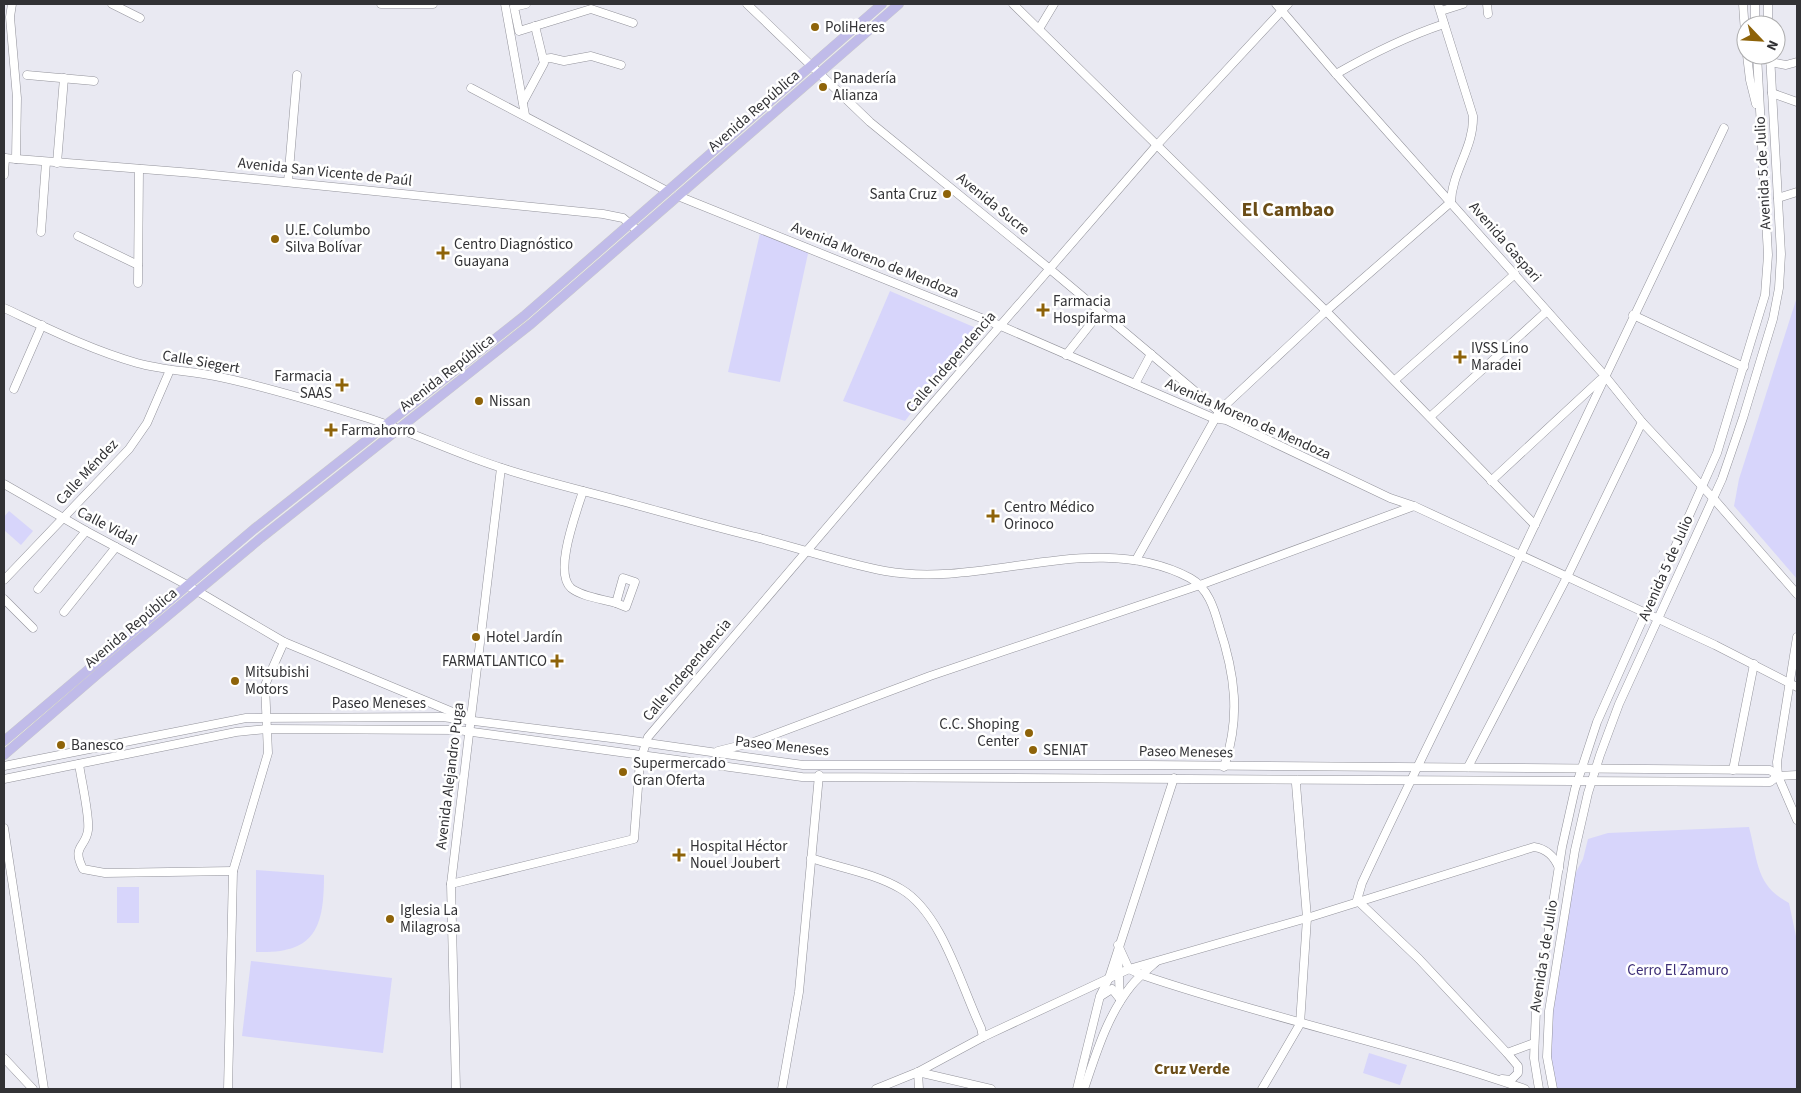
<svg xmlns="http://www.w3.org/2000/svg" width="1801" height="1093" font-family="'Source Sans 3',sans-serif">
	<rect width="100%" height="100%" fill="#e9e9f2"/>
	<!-- green -->
	<g fill="#d7d5fb">
		<path d="M761,229L809,249L780,382L728,372Z"/>
		<path d="M890,291L976,328L905,421L843,401Z"/>
		<path d="M1797,297V579L1734,506L1739,479Z"/>
		<path d="M9,511L33,531L21,545L4,530V517Z"/>
		<path d="M1749,827C1758,861 1756,886 1789,903L1797,941V1089H1555L1549,1052L1550,1018L1573,878L1583,859L1588,839L1608,833Z"/>
		<path d="M256,870L324,875C324,928 315,954 256,952Z"/>
		<rect x="117" y="887" width="22" height="36"/>
		<path d="M251,961L392,978L383,1053L242,1036Z"/>
		<path d="M1369,1053L1407,1065L1400,1085L1363,1073Z"/>
	</g>
	<g fill="none" stroke-linecap="round" stroke-linejoin="round">
		<!-- minor casing -->
		<g stroke="#93939b" stroke-width="9">
			<g id="minor">
				<path d="M12,4L10,17L17,98L16,159"/>
				<path d="M112,4L140,18"/>
				<path d="M381,4H433"/>
				<path d="M505,4L525,115"/>
				<path d="M526,4L514,7L519,31L591,9L633,23"/>
				<path d="M747,4L870,122L1051,270L1222,414"/>
				<path d="M1013,4L1326,311L1535,525"/>
				<path d="M1276,4L1336,74L1605,376L1642,422L1713,498L1797,594"/>
				<path d="M1487,4L1488,14"/>
				<path d="M1743,4L1746,47"/>
				<path d="M1755,4V25"/>
				<path d="M1768,4V25"/>
				<path d="M1441,11L1463,4"/>
				<path d="M1039,29L1054,4"/>
				<path d="M1747,55L1750,80L1756,104"/>
				<path d="M543,59L551,58L564,61L591,56L621,65"/>
				<path d="M1770,62L1786,65L1797,62"/>
				<path d="M1336,74C1371,54 1405,37 1444,24"/>
				<path d="M27,75L94,81"/>
				<path d="M471,88L667,191"/>
				<path d="M1772,93L1797,102"/>
				<path d="M523,102L544,63L535,26"/>
				<path d="M4,158L193,173L603,214L623,218L638,231"/>
				<path d="M57,163L64,78"/>
				<path d="M4,175L5,158"/>
				<path d="M288,182L297,75"/>
				<path d="M678,196L1001,326L1213,418L1226,420L1390,498L1414,506L1715,645L1797,687"/>
				<path d="M1778,198L1797,192"/>
				<path d="M41,232L46,162"/>
				<path d="M78,236L138,265"/>
				<path d="M138,283L139,169"/>
				<path d="M4,308C47,328 91,350 137,363C162,370 189,371 215,376C264,386 313,401 361,416C409,430 454,453 502,468C541,481 581,490 621,501C667,513 713,527 760,538C801,549 843,563 885,571C986,589 1094,528 1190,578C1208,588 1214,608 1219,626C1235,674 1241,717 1224,767"/>
				<path d="M1633,315L1744,367"/>
				<path d="M1066,355L1100,312"/>
				<path d="M1395,380L1515,274"/>
				<path d="M1135,384L1151,354"/>
				<path d="M14,389L42,325"/>
				<path d="M1430,417L1547,311"/>
				<path d="M1491,481L1600,380"/>
				<path d="M4,484L86,531L187,585L284,642L462,716"/>
				<path d="M583,491C577,511 553,572 571,588C582,597 603,599 616,603"/>
				<path d="M1136,560L1220,410L1326,311L1451,202C1452,171 1474,148 1473,116L1438,4"/>
				<path d="M623,578L635,582L626,607L616,603Z"/>
				<path d="M4,580L129,449L147,423L170,370"/>
				<path d="M38,589L86,531"/>
				<path d="M4,599L33,628"/>
				<path d="M64,612L116,547"/>
				<path d="M1797,637L1777,762L1778,776L1797,820"/>
				<path d="M718,751L754,742L930,676L1200,585L1414,506"/>
				<path d="M79,764C81,779 90,817 88,830C86,848 71,845 83,869L105,873L233,871"/>
				<path d="M4,766L246,718L442,717L619,739L803,765H1147L1770,770L1778,776"/>
				<path d="M1468,767L1567,577L1642,422"/>
				<path d="M1733,770L1754,664"/>
				<path d="M1778,776L1797,775"/>
				<path d="M4,779L236,732L267,729L458,730L802,777L1770,782L1778,776"/>
				<path d="M4,828L44,1089"/>
				<path d="M811,858C840,868 874,873 901,889C942,913 961,986 981,1028L983,1037"/>
				<path d="M451,884L634,839L640,761L648,737L922,416L1156,146L1288,4"/>
				<path d="M1118,945L1129,969L1142,975C1268,1018 1399,1045 1525,1089"/>
				<path d="M1118,956L1120,1001"/>
				<path d="M1101,996L1112,989L1120,999"/>
				<path d="M1534,1043L1507,1053L1419,959L1357,900L1362,883C1413,773 1469,664 1521,554C1589,412 1655,270 1724,128"/>
				<path d="M4,1058L33,1089"/>
				<path d="M1502,1079L1511,1080L1518,1073V1066L1507,1053"/>
				<path d="M228,1089L233,871L268,753L265,685L284,642"/>
				<path d="M456,1089L451,884L501,468"/>
				<path d="M782,1089L799,992L819,775"/>
				<path d="M876,1089L918,1072L983,1037L1129,969L1307,918L1534,847C1547,849 1554,856 1559,868"/>
				<path d="M919,1089L918,1072L991,1089"/>
				<path d="M1077,1089L1100,996L1109,978L1174,778"/>
				<path d="M1084,1089C1096,1054 1107,1016 1131,986C1138,977 1148,969 1156,962"/>
				<path d="M1262,1089L1300,1024L1307,918L1296,784L1298,780"/>
				<path d="M1539,1089L1534,1058L1536,1010L1562,847L1575,789L1597,722L1717,453L1765,295L1768,255L1757,55"/>
				<path d="M1553,1089L1547,1057L1549,1011L1575,850L1588,793L1600,755L1619,704L1722,479L1743,418L1773,319L1779,288L1781,254L1770,55"/>
			</g>
		</g>
		<!-- major casing -->
		<g stroke="#cacaca" stroke-width="10">
			<g id="major">
				<path d="M4,741L254,529L524,316L882,4"/>
				<path d="M4,755L99,673L261,538L531,324L899,4"/>
			</g>
		</g>
		<!-- minor -->
		<use href="#minor" stroke="#fff" stroke-width="8"/>
		<!-- major -->
		<use href="#major" stroke="#c0bbe9" stroke-width="9"/>
	</g>
	<!-- markers -->
	<g fill="#8e6309" stroke="#fff" stroke-width="2">
		<circle cx="815" cy="27" r="5"/>
		<circle cx="823" cy="87" r="5"/>
		<circle cx="947" cy="194" r="5"/>
		<circle cx="275" cy="239" r="5"/>
		<path d="M440.5 245.5h5v5h5v5h-5v5h-5v-5h-5v-5h5z"/>
		<path d="M1040.5 302.5h5v5h5v5h-5v5h-5v-5h-5v-5h5z"/>
		<path d="M1457.5 349.5h5v5h5v5h-5v5h-5v-5h-5v-5h5z"/>
		<path d="M339.5 377.5h5v5h5v5h-5v5h-5v-5h-5v-5h5z"/>
		<circle cx="479" cy="401" r="5"/>
		<path d="M328.5 422.5h5v5h5v5h-5v5h-5v-5h-5v-5h5z"/>
		<path d="M990.5 508.5h5v5h5v5h-5v5h-5v-5h-5v-5h5z"/>
		<circle cx="476" cy="637" r="5"/>
		<path d="M554.5 653.5h5v5h5v5h-5v5h-5v-5h-5v-5h5z"/>
		<circle cx="235" cy="681" r="5"/>
		<circle cx="1029" cy="733" r="5"/>
		<circle cx="61" cy="745" r="5"/>
		<circle cx="1033" cy="750" r="5"/>
		<circle cx="623" cy="772" r="5"/>
		<path d="M676.5 847.5h5v5h5v5h-5v5h-5v-5h-5v-5h5z"/>
		<circle cx="390" cy="919" r="5"/>
	</g>
	<g text-anchor="middle" dominant-baseline="central" stroke-width="5" stroke-linejoin="round" paint-order="stroke">
		<!-- poi labels -->
		<g font-size="15" fill="#323235" stroke="#fff" text-anchor="start">
			<text x="825" y="27">PoliHeres</text>
			<text x="833" y="78">Panadería<tspan x="833" dy="17">Alianza</tspan></text>
			<text x="937" y="194" text-anchor="end">Santa Cruz</text>
			<text x="285" y="230">U.E. Columbo<tspan x="285" dy="17">Silva Bolívar</tspan></text>
			<text x="454" y="244">Centro Diagnóstico<tspan x="454" dy="17">Guayana</tspan></text>
			<text x="1053" y="301">Farmacia<tspan x="1053" dy="17">Hospifarma</tspan></text>
			<text x="1471" y="348">IVSS Lino<tspan x="1471" dy="17">Maradei</tspan></text>
			<text x="332" y="376" text-anchor="end">Farmacia<tspan x="332" dy="17">SAAS</tspan></text>
			<text x="489" y="401">Nissan</text>
			<text x="341" y="430">Farmahorro</text>
			<text x="1004" y="507">Centro Médico<tspan x="1004" dy="17">Orinoco</tspan></text>
			<text x="486" y="637">Hotel Jardín</text>
			<text x="547" y="661" text-anchor="end">FARMATLANTICO</text>
			<text x="245" y="672">Mitsubishi<tspan x="245" dy="17">Motors</tspan></text>
			<text x="1019" y="724" text-anchor="end">C.C. Shoping<tspan x="1019" dy="17">Center</tspan></text>
			<text x="71" y="745">Banesco</text>
			<text x="1043" y="750">SENIAT</text>
			<text x="633" y="763">Supermercado<tspan x="633" dy="17">Gran Oferta</tspan></text>
			<text x="690" y="846">Hospital Héctor<tspan x="690" dy="17">Nouel Joubert</tspan></text>
			<text x="400" y="910">Iglesia La<tspan x="400" dy="17">Milagrosa</tspan></text>
		</g>
		<!-- street labels -->
		<g font-size="15" fill="#323235" stroke="#fff">
			<text transform="translate(754 111) rotate(-41)">Avenida República</text>
			<text transform="translate(325 172) rotate(6)">Avenida San Vicente de Paúl</text>
			<text transform="translate(1763 173) rotate(-93)">Avenida 5 de Julio</text>
			<text transform="translate(993 204) rotate(39)">Avenida Sucre</text>
			<text transform="translate(1505 242) rotate(49)">Avenida Gaspari</text>
			<text transform="translate(875 260) rotate(22)">Avenida Moreno de Mendoza</text>
			<text transform="translate(201 362) rotate(10)">Calle Siegert</text>
			<text transform="translate(951 362) rotate(-49)">Calle Independencia</text>
			<text transform="translate(447 373) rotate(-38)">Avenida República</text>
			<text transform="translate(1248 419) rotate(24)">Avenida Moreno de Mendoza</text>
			<text transform="translate(87 472) rotate(-47)">Calle Méndez</text>
			<text transform="translate(107 526) rotate(28)">Calle Vidal</text>
			<text transform="translate(1666 568) rotate(-66)">Avenida 5 de Julio</text>
			<text transform="translate(131 628) rotate(-40)">Avenida República</text>
			<text transform="translate(687 670) rotate(-50)">Calle Independencia</text>
			<text x="379" y="703">Paseo Meneses</text>
			<text transform="translate(782 746) rotate(6)">Paseo Meneses</text>
			<text transform="translate(1186 752) rotate(1)">Paseo Meneses</text>
			<text transform="translate(450 776) rotate(-83)">Avenida Alejandro Puga</text>
			<text transform="translate(1544 956) rotate(-81)">Avenida 5 de Julio</text>
		</g>
		<!-- park labels -->
		<g font-size="15" fill="#3d2f77" stroke="#fff">
			<text x="1678" y="970">Cerro El Zamuro</text>
		</g>
		<!-- neighbourhood labels -->
		<g font-size="16" font-weight="bold" fill="#6b4d17" stroke="#fff">
			<text x="1192" y="1069">Cruz Verde</text>
		</g>
		<!-- district labels -->
		<g font-size="20" font-weight="bold" fill="#6b4d17" stroke="#fff">
			<text x="1288" y="210">El Cambao</text>
		</g>
	</g>
	<!-- border -->
	<rect width="1801" height="1093" fill="none" stroke="#323235" stroke-width="10"/>
	<!-- north arrow -->
	<g transform="translate(1761 40) rotate(115)"><circle r="24" fill="#ffffff" stroke="#adadae"/>
	<path d="M0-4L9 19L0 12L-9 19Z" fill="#8e6309"/>
	<text y="-8" font-size="14" font-weight="bold" text-anchor="middle" fill="#323235">N</text>
	</g>
</svg>
